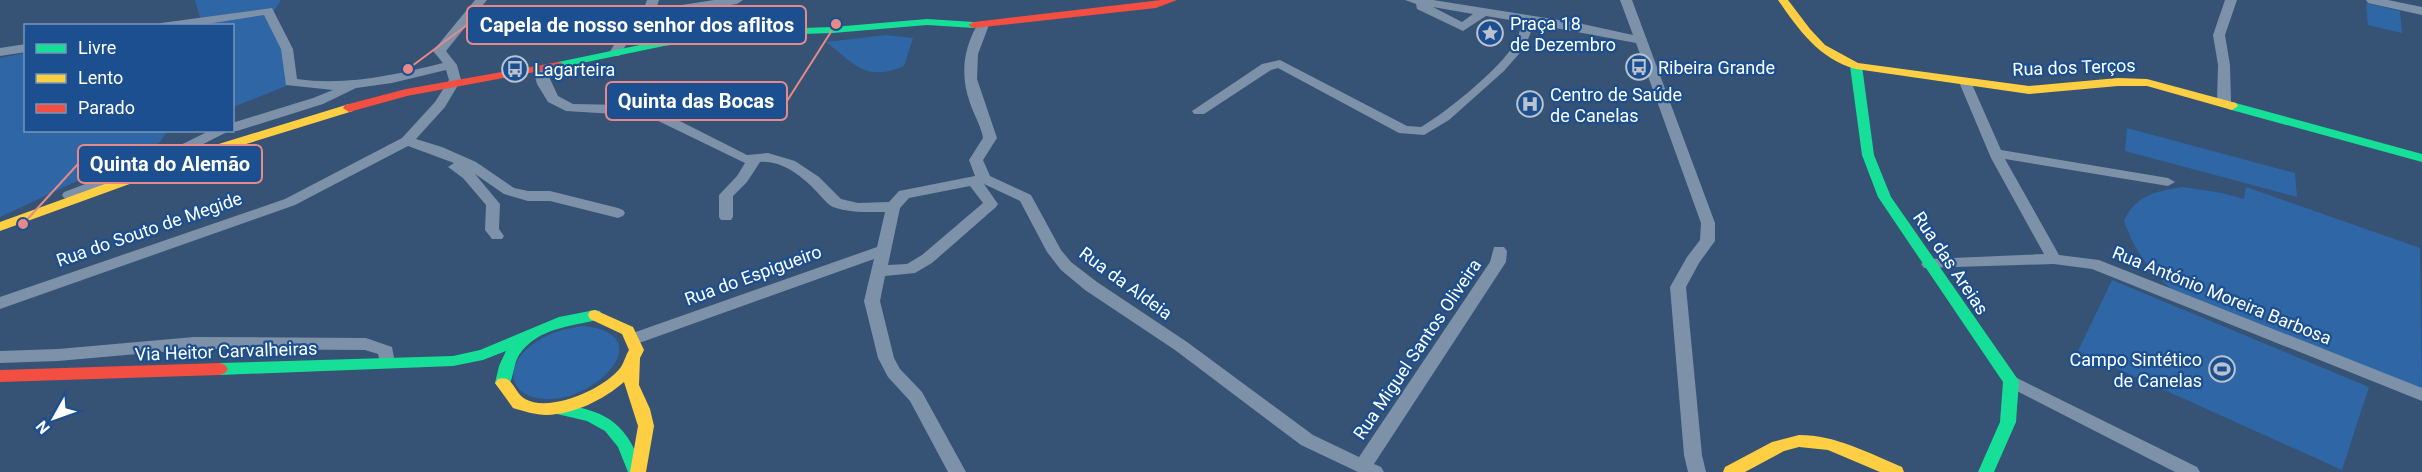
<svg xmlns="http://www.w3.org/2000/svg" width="2422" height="472" font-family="Roboto,sans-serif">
	<rect width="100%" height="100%" fill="#365274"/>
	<!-- green -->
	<g fill="#2f66a5">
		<path d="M195,0H281L273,13L291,84L233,107L232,26H189L194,25L200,18Z"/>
		<path d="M2366,3L2400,11L2402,33L2368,25Z"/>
		<path d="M886,35L913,38L904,66C865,82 856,65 826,42Z"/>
		<path d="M25,53L26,130L172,131L166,133L159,143L0,217V58Z"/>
		<path d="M2127,128L2295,173L2297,197L2125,151Z"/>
		<path d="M2183,187L2222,193L2244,199L2246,187L2420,248L2422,389L2174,291C2150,272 2134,250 2124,221C2135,195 2157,191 2183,187Z"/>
		<path d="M2112,280L2369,387L2342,470L2078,351Z"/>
		<path d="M584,326C660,335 597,399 550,399C506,399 502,364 536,342C551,332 567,328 584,326Z"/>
	</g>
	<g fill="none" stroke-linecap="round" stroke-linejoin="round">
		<!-- street -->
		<g fill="#7d92a8" fill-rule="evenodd">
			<path d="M475,0H487L446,51L457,65L461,80L445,107L416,139L442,147L476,162L514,188L528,191H550L618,208L623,210L625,213L623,216L618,218L550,201H528L504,194L475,174L500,204L499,229L504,236L502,239H492L485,230L486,205L463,178L448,167L454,163L408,146L295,205L0,309V297L285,199L402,138L435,102L449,80L446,70L392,83L356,88L323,104L237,131H229L162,165L74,198H64L62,195L64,192L152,159L211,130H232V123L313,98L333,90L286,85L281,49L264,15L194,26H159L161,23L272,8L293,49L297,79C346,86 395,75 443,63L433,51Z"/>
			<path d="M647,0H659L656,9L714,0H743L737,4L652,17L631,37L619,56H611L609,53L622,32L642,13Z"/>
			<path d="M1405,0H1433L1578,23L1633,35L1620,0H1632L1715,223V241L1699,263L1686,287L1702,455L1706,472H1688L1684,455L1670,287L1687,257L1700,240L1701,223L1636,43L1534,24L1525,47L1504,71L1449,120L1424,135L1399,133L1278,68L1271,70L1204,114H1194L1192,111L1262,64L1280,60L1407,126L1421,127C1448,111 1494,73 1512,48C1518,40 1520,30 1522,22L1486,16L1463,31L1417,9L1416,4ZM1433,7L1473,14L1462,22Z"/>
			<path d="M2225,0H2237L2225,35L2230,65L2231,102L2224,106L2217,102L2218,65L2213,35Z"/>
			<path d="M2366,0H2388L2422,7V15L2368,3Z"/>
			<path d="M983,21L989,25L978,54L977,79L997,138L983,160L990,176L1031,195L1061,250L1071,262L1097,282L1187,342L1313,435L1359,457L1490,262L1494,247H1504L1507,251L1506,262L1374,464L1381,467L1384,472H1358L1301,445L1175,350L1085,290L1061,270L1047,252L1020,201L984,184L998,204L996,207L932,263L915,273L885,276L880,301L894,358L900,369L922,392L966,472H948L910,401L888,377L878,358L864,301L874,259L642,342H630L628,338L630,334L877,247L885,212C867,212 850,213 833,207C827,204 821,196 816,191C802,176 781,160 760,162L747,182L733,196V217L731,220H721L719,217V195L737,176L745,163L648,116L566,111L548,102L537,84L533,69L534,66H544L558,96L573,104L625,105L656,109L747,155L768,153L795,161L819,177L841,199L858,203L889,202L899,191L975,176L969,160L983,138C981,126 974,115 970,103C960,75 963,48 979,22ZM970,186L983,203L922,255L907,264L888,265L900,208L909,198Z"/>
			<path d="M26,44V52L0,56V48Z"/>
			<path d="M1965,78L1971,82L2001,150L2168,178L2175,182L2168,186L2005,159L2059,255L2099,260L2422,388V401L2092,269L2054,264L1924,268L1921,264L1929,259L2044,254L1991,158L1959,82Z"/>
			<path d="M194,337L366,338L392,347L395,363L393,367H381L378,354L365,350L194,349L58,361L0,363V351L58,349Z"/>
			<path d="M2011,375L2197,467L2200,472H2175L2005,385L2003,381L2005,377Z"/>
		</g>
		<!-- fast -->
		<g fill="#16e098" fill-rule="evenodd">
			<path d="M927,19L974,22L980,25L974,28L927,25L833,33L735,36L664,46L558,68L552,65L558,62L664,40L735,30L833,27Z"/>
			<path d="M1856,63L1862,66L1874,155L1891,197L2019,381L2016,422L1994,472H1978L2000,422L2003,382L1878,197L1862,155L1850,66Z"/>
			<path d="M2232,102L2422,154V162L2228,109L2226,106L2228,103Z"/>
			<path d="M595,310L600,311L602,315L600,319C571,327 538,327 519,355C513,365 514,377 508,387H498L495,383L499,366L506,351L483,360L453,366L220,375L215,373L212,369L215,365L220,363L453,356L480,350L559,317Z"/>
			<path d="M562,404C611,412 627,425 644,472H628L618,447L605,431L587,421L557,414L554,410L557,406Z"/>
		</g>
		<!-- slow -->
		<g fill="#ffcf43" fill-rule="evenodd">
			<path d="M1778,0H1788L1810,29L1825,45L1858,63L2029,86L2118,78L2147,79L2236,103L2238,106L2232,110L2147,86H2118L2029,94L1856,69C1819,59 1799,30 1778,0Z"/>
			<path d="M349,104L353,105L355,108L353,111L204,157L0,231V222L196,151Z"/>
			<path d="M595,310L633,327L644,350L640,358L639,385L650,409L654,426L646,472H630L638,426L624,382C603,400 575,414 546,415C536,415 523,411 513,408L495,383L498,379C513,374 514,393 525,399C550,413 605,389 621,367C624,362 626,355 629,350L622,334L590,319L588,315L590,311Z"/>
			<path d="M1799,435C1836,435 1868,453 1902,467L1904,472H1880L1828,450L1799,447L1784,451L1745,472H1723L1725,467L1772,442Z"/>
		</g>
		<!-- jam -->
		<g fill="#f24e42" fill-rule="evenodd">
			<path d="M1161,0H1177L1156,8L974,28L968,25L974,22Z"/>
			<path d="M558,62L562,63V67L407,96L349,112L343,108L345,105L406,89Z"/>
			<path d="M220,363L225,365L228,369L225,373L220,375L0,382V370Z"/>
		</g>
	</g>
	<!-- icons -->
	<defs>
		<g id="sight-ring" transform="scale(1.35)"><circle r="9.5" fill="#1b4f8f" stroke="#b9c2ce" stroke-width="1.5"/><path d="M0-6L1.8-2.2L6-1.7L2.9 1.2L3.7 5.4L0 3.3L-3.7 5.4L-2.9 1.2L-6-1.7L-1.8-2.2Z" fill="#b9c2ce"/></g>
		<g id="bus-ring" transform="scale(1.35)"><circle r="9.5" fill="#1b4f8f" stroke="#b9c2ce" stroke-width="1.5"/><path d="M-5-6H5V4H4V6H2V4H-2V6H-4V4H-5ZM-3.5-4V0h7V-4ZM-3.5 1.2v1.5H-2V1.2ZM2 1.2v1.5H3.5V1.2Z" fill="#b9c2ce"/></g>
		<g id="hospital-ring" transform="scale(1.35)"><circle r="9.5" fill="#1b4f8f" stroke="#b9c2ce" stroke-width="1.5"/><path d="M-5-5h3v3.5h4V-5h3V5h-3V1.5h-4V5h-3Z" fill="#b9c2ce"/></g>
		<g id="stadium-ring" transform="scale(1.35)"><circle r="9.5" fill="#1b4f8f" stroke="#b9c2ce" stroke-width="1.5"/><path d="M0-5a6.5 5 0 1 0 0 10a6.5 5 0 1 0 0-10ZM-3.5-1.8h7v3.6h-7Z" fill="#b9c2ce"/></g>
	</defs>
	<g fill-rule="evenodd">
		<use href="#sight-ring" x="1490" y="33"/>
		<use href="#bus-ring" x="1639" y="67"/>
		<use href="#bus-ring" x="515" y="69"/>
		<use href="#hospital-ring" x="1530" y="104"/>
		<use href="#stadium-ring" x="2222" y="369"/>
	</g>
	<g text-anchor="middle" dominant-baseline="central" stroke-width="4.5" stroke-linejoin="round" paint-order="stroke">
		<!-- poi labels -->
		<g font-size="18" fill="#fff" stroke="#1b4f8f" text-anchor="start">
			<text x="1510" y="23">Praça 18<tspan x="1510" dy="21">de Dezembro</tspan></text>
			<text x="1658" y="67">Ribeira Grande</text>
			<text x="534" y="69">Lagarteira</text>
			<text x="1550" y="94">Centro de Saúde<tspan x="1550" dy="21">de Canelas</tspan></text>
			<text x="2202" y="359" text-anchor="end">Campo Sintético<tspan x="2202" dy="21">de Canelas</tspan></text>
		</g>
		<!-- street labels -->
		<g font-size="18" fill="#fff" stroke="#1b4f8f">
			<text transform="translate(2074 67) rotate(-2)">Rua dos Terços</text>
			<text transform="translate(149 229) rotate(-19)">Rua do Souto de Megide</text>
			<text transform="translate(1951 263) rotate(56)">Rua das Areias</text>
			<text transform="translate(753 275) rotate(-20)">Rua do Espigueiro</text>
			<text transform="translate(1126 283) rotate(36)">Rua da Aldeia</text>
			<text transform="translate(2222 295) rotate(22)">Rua António Moreira Barbosa</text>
			<text transform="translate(1417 349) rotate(-56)">Rua Miguel Santos Oliveira</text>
			<text transform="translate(226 351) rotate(-2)">Via Heitor Carvalheiras</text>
		</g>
	</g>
	<!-- callouts -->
	<path fill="none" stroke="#e88989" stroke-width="2" d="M408 69L467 25M836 24L787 101M23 224L78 164"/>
	<g fill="#e88989" stroke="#1b4f8f" stroke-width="2">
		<circle cx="408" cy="69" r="6"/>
		<circle cx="836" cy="24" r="6"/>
		<circle cx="23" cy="224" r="6"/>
	</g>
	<g fill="#1b4f8f" stroke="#e88989" stroke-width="2">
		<rect x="467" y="6" width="339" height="38" rx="6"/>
		<rect x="606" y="82" width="181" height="38" rx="6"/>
		<rect x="78" y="145" width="184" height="38" rx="6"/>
	</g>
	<g font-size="20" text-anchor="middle" font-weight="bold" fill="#fff">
		<text x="637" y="32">Capela de nosso senhor dos aflitos</text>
		<text x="696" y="108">Quinta das Bocas</text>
		<text x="170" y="171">Quinta do Alemão</text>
	</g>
	<!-- legend -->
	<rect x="24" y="24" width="210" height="108" fill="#1b4f8f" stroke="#7695bc" stroke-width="1.5"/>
	<rect x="36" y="44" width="30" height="9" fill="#16e098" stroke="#7695bc" stroke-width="1.5"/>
	<text x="78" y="54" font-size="18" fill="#ffffff">Livre</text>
	<rect x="36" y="74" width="30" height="9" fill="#ffcf43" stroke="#7695bc" stroke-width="1.5"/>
	<text x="78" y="84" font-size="18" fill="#ffffff">Lento</text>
	<rect x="36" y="104" width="30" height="9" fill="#f24e42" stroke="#7695bc" stroke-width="1.5"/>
	<text x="78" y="114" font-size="18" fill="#ffffff">Parado</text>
	<!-- north arrow -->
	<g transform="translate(54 418) rotate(230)" stroke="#1b4f8f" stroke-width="4.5" paint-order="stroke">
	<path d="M0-4.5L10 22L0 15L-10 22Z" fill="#ffffff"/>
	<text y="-9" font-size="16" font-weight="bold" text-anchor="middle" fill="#ffffff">N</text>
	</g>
</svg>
